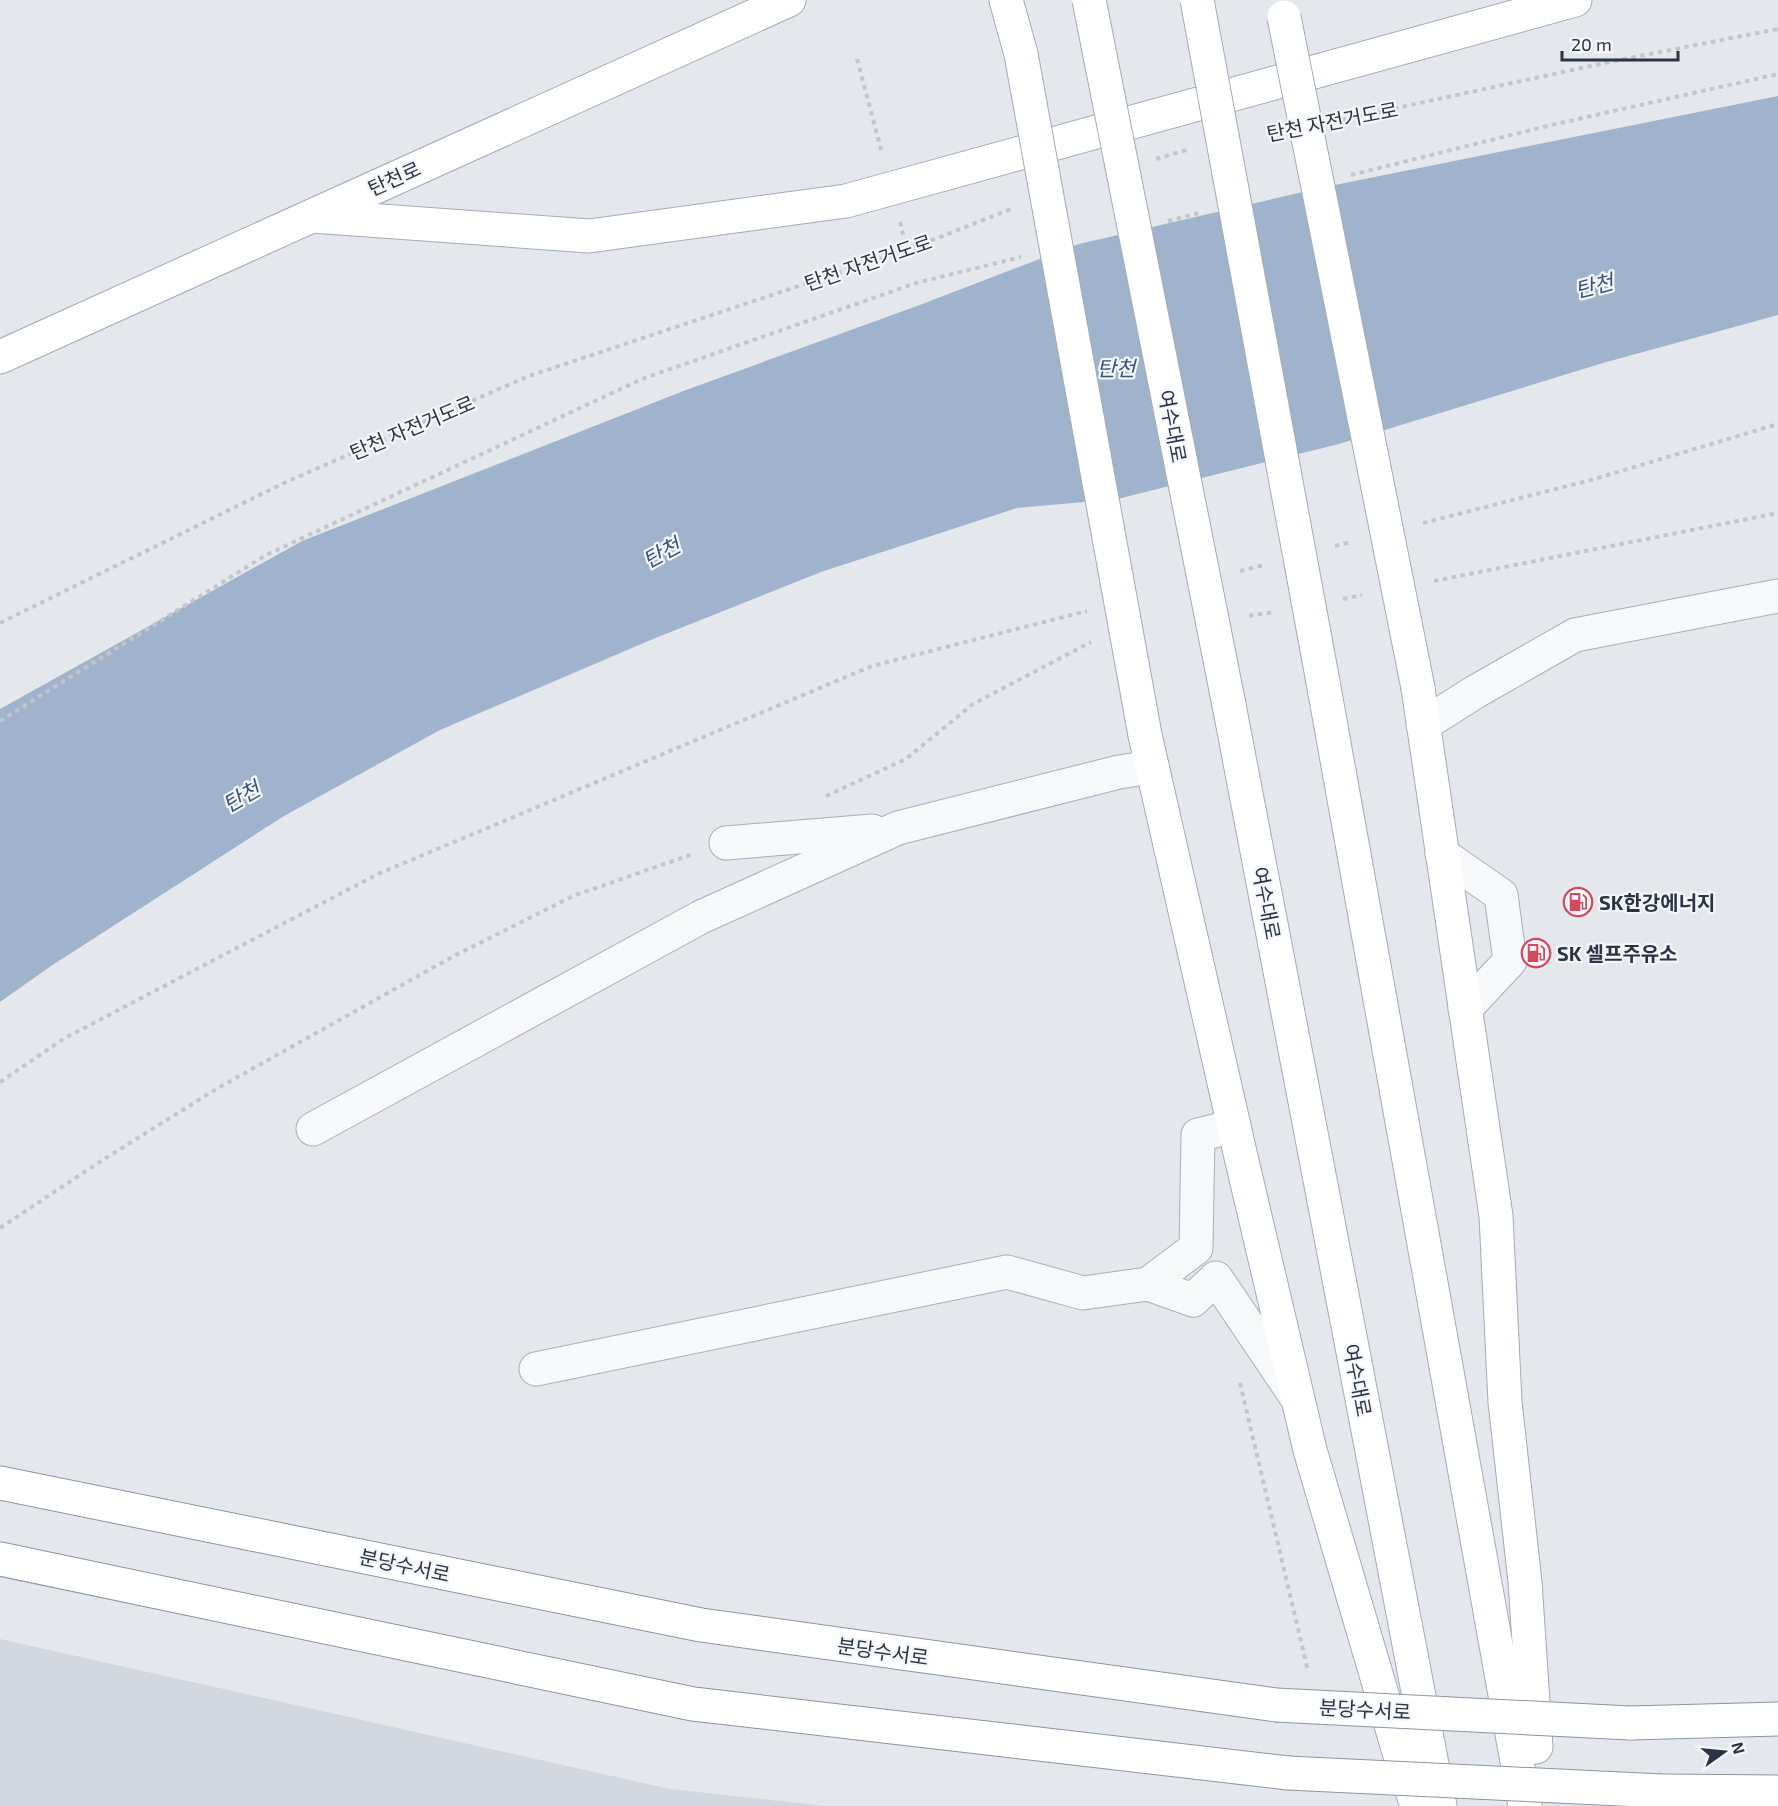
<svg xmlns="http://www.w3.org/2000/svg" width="1778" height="1806" font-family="'Exo 2','Noto Sans KR',sans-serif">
	<rect width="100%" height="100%" fill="#e4e7ec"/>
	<!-- built -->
	<path fill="#d2d6de" d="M0,1639L670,1789L825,1806H0Z"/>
	<!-- water -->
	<path fill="#9fb4cc" d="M1778,96V315L1603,363L1339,444L1117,499L1017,508L821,572L653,639L440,730L284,816L51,966L0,1002V709L302,541L686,390L917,306L1079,244L1320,188Z"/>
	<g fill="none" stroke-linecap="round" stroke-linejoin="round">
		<!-- minor casing -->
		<g stroke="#a9aeb7" stroke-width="35">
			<g id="minor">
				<path d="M1423,725L1475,692L1575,635L1778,596"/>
				<path d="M726,843L872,831"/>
				<path d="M1442,854L1501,895L1510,961L1465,1009"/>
				<path d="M313,1129L701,917L898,828L1119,772L1152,767"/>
				<path d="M1148,1284L1196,1248L1198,1135L1234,1126"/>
				<path d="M536,1369L1007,1272L1083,1293L1148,1284L1193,1300L1216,1278L1297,1398"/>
			</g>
		</g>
		<!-- major casing -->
		<g stroke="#a3abb8" stroke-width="35">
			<g id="major">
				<path d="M1006,0L1021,54"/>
				<path d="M312,216L589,236L846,201L1575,0"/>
				<path d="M0,357L789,0"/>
				<path d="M1323,682L1525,1806"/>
				<path d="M1418,688L1496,1216L1505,1402L1525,1582L1536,1747"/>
				<path d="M1229,705L1440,1806"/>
				<path d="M1145,735L1241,1157L1310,1450L1399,1752L1417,1806"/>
			</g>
		</g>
		<!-- highway casing -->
		<g stroke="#8b94a3" stroke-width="35">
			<g id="highway">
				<path d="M0,1483L701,1625L1276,1705"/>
				<path d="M0,1559L693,1704L1288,1773"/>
				<path d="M1630,1723L1778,1719"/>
				<path d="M1662,1791L1778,1792"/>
			</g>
		</g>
		<!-- path -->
		<g stroke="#c2c5cb" stroke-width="4" stroke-dasharray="4.5 4.5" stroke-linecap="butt">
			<path d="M857,59L882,153"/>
			<path d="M1341,120L1614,61L1778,29"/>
			<path d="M1156,159L1190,149"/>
			<path d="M1351,175L1547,126L1778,74"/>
			<path d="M1168,221L1199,213"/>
			<path d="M900,222L905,242"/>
			<path d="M1423,523L1591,480L1778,424"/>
			<path d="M1335,546L1351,542"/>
			<path d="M1240,571L1264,565"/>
			<path d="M1434,581L1778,513"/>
			<path d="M1343,599L1362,595"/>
			<path d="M1249,616L1274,612"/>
			<path d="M0,623L286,482L529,376L907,250L1011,209"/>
			<path d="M0,721L266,555L642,379L916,283L1021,257"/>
			<path d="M826,796L906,759L973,704L1091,642"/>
			<path d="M0,1082L65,1038L378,874L872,666L1087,611"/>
			<path d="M0,1228L101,1161L218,1088L452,957L573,896L693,854"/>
			<path d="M1240,1383L1308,1671"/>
		</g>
		<!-- minor -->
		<use href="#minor" stroke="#f7f8fa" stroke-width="33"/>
		<!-- major -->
		<use href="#major" stroke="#fff" stroke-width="33"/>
		<!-- highway -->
		<use href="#highway" stroke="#fff" stroke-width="33"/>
		<!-- major-bridge casing -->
		<g stroke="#a3abb8" stroke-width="35" stroke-linecap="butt">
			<g id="major-bridge">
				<path d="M1089,0L1229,705"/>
				<path d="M1197,0L1323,682"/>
				<path d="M1284,17L1418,688"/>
				<path d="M1021,54L1145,735"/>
			</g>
		</g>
		<!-- highway-bridge casing -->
		<g stroke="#8b94a3" stroke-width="35" stroke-linecap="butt">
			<g id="highway-bridge">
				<path d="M1276,1705L1630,1723"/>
				<path d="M1288,1773L1662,1791"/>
			</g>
		</g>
		<!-- major-bridge -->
		<use href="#major-bridge" stroke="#fff" stroke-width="33"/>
		<!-- highway-bridge -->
		<use href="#highway-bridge" stroke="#fff" stroke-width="33"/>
	</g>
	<!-- icons -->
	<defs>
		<g id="fuel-ring" transform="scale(1.5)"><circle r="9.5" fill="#f4f6f9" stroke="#d1495b" stroke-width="1.5"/><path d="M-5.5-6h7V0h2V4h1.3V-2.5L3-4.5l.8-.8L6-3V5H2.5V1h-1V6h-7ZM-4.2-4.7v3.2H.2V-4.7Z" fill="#d1495b"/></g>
	</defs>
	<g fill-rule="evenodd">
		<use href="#fuel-ring" x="1578" y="902"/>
		<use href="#fuel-ring" x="1536" y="953"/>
	</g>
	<g text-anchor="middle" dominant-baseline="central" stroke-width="4.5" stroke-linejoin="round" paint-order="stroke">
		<!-- street labels -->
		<g font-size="20" fill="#2b3445" stroke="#f4f6f9">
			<text transform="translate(1332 121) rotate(-11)">탄천 자전거도로</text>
			<text transform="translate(394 178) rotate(-24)">탄천로</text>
			<text transform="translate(868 262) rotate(-19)">탄천 자전거도로</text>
			<text transform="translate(1173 426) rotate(79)">여수대로</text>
			<text transform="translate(412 427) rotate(-23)">탄천 자전거도로</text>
			<text transform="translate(1267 903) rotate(79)">여수대로</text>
			<text transform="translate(1358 1380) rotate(79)">여수대로</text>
			<text transform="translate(405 1565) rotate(12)">분당수서로</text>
			<text transform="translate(883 1651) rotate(8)">분당수서로</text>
			<text transform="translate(1365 1709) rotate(3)">분당수서로</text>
		</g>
		<!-- poi labels -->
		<g font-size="20" font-weight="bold" fill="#2b3445" stroke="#f4f6f9" text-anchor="start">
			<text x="1599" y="902">SK한강에너지</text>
			<text x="1557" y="953">SK 셀프주유소</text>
		</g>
		<!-- water labels -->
		<g font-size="21" font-style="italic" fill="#34527a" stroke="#f4f6f9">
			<text transform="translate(1594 285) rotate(-14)">탄천</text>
			<text x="1116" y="367">탄천</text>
			<text transform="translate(661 552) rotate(-29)">탄천</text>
			<text transform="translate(241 796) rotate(-30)">탄천</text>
		</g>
	</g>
	<!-- north arrow -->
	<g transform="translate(1724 1752) rotate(75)" stroke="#f4f6f9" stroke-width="4.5" paint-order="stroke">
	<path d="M0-4.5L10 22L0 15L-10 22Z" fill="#2b3445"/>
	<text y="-9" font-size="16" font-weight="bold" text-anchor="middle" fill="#2b3445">N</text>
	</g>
	<!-- scale -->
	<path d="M1562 51v9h116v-9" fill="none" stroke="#2b3445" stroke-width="3"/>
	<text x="1571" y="51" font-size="18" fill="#2b3445" stroke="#f4f6f9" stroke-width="4.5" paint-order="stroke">20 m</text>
</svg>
